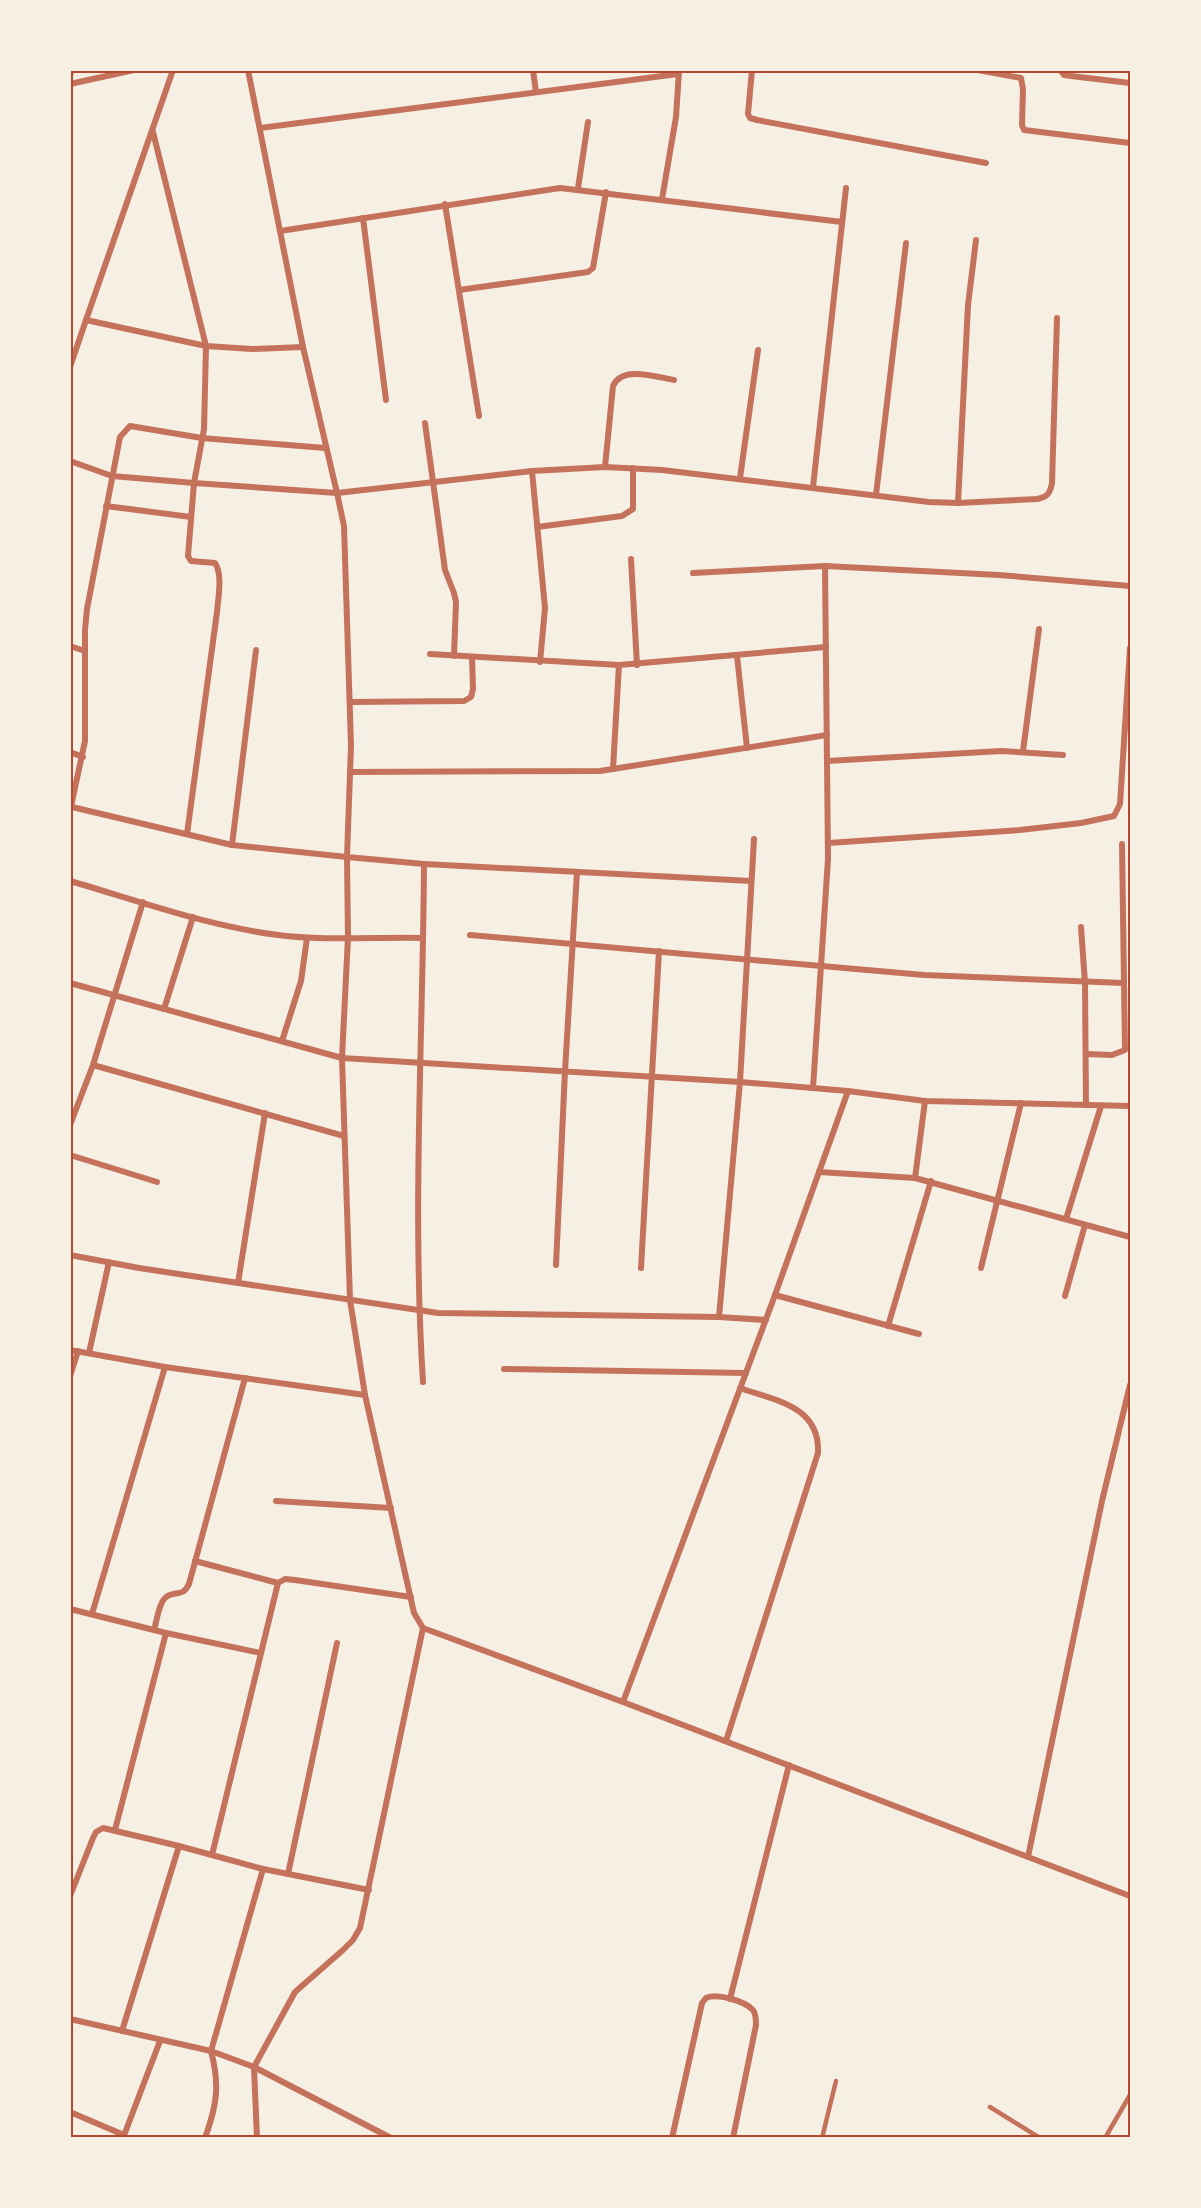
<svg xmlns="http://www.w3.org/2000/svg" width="1201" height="2208" font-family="'DM Sans',sans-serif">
	<rect width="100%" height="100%" fill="#f6efe4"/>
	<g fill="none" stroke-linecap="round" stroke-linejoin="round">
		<!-- service -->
		<g stroke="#c5725c" stroke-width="4.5">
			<path d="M990,2107L1040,2138"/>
			<path d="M822,2138L836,2081"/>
			<path d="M1105,2138L1130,2095"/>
		</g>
		<!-- minor -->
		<g stroke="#c5725c" stroke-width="6">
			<path d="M173,70L86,320L206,346L204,429L194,483L337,493L303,347L248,70"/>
			<path d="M533,70L536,92"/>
			<path d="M752,70L748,114L750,118L757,120L986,163"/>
			<path d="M978,70L1021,78L1023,89L1022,125L1024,130L1130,143"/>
			<path d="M1060,70L1064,75L1071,76L1130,83"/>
			<path d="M70,75L72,70"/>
			<path d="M70,84L134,70"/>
			<path d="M260,128L678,74"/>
			<path d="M153,132L206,346L252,349L303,347"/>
			<path d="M578,188L588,122"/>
			<path d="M662,199L676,117L679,71"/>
			<path d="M445,204L479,416"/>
			<path d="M363,218L386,400"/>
			<path d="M280,231L560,188L842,222"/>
			<path d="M459,290L588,272L593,268L606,192"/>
			<path d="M70,367L86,320"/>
			<path d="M425,423L445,570L454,593L456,602L454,656"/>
			<path d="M70,461L112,476L194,483L188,556L191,561L215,563C223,575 218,598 217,612L187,834"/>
			<path d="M605,467L613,386C622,365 656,377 674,380"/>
			<path d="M532,471L545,608L540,662"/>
			<path d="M740,478L758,350"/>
			<path d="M813,487L846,188"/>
			<path d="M876,495L906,243"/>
			<path d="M958,503L968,305L976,240"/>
			<path d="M106,506L191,517"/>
			<path d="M537,527L622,516L633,509V468"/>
			<path d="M631,559L637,665"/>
			<path d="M693,573L825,566L999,575L1130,586"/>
			<path d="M70,646L85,651"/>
			<path d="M430,654L619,665L826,647"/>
			<path d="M737,656L747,748"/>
			<path d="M350,702L464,701L471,697L473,689L472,657"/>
			<path d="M1023,751L1039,629"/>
			<path d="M70,752L83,757"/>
			<path d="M827,761L1001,751L1063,755"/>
			<path d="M613,769L619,665"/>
			<path d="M350,772L600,771L827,735"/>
			<path d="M70,811L85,741V630L87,609L120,437L130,426L202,438L325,448"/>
			<path d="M754,839L740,1082L848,1091L925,1101L1130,1106"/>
			<path d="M828,843L1020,830L1081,823L1114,816L1120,804L1130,648"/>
			<path d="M232,845L256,650"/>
			<path d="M70,881C139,901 207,926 278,935C325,941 375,937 423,938"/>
			<path d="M751,881L424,864L347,857L351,746L344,526L337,493L532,471L605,467L662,470L929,502L958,503L1037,499C1047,497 1050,494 1052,483L1057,318"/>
			<path d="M1081,927L1085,983L1086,1105"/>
			<path d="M470,935L924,975L1124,983"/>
			<path d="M70,983L342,1058L350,1300L365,1395"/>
			<path d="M164,1009L193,917"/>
			<path d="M282,1041L301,981L307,938"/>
			<path d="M1086,1054L1112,1055L1125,1050L1122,844"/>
			<path d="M93,1065L344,1136"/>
			<path d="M813,1088L828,859L825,566"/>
			<path d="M70,1125L93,1065L143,902"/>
			<path d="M70,1155L157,1182"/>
			<path d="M819,1172L915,1178L1130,1237"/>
			<path d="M915,1178L925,1101"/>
			<path d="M1066,1219L1101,1106"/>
			<path d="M70,1255L139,1268L438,1313L719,1317L740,1082L342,1058L348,937L347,857L232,845L72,807"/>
			<path d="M556,1265L565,1071L577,872"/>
			<path d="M641,1268L659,951"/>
			<path d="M981,1268L1021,1103"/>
			<path d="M238,1283L265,1113"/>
			<path d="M775,1295L919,1334"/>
			<path d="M1065,1296L1085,1225"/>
			<path d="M719,1317L766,1320"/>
			<path d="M888,1326L931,1181"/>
			<path d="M70,1350L165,1367L365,1395L414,1613L423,1628L623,1702L1130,1896"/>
			<path d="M89,1353L109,1262"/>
			<path d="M504,1369L746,1373"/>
			<path d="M70,1376L78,1351"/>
			<path d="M423,1382C412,1210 423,1037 424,864"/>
			<path d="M276,1501L391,1508"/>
			<path d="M195,1561L278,1583"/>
			<path d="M70,1609L166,1633L261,1653"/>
			<path d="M92,1614L165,1367"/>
			<path d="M154,1630C157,1621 158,1605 165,1598C174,1589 182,1599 189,1584L245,1378"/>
			<path d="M623,1702L775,1295L848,1091"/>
			<path d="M726,1741L818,1453C820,1406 776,1401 740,1388"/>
			<path d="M115,1830L166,1633"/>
			<path d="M212,1855L278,1583L285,1579L295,1580L411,1597"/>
			<path d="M1028,1857L1102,1501L1130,1385"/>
			<path d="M288,1874L337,1643"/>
			<path d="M70,1896L93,1838L96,1832L103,1828L179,1846L263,1869L369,1890"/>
			<path d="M730,1999L789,1765"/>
			<path d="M70,2019L211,2051L254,2067L391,2138"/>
			<path d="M122,2031L179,1846"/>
			<path d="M70,2112L124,2135"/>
			<path d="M123,2138L160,2041"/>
			<path d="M205,2138C217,2105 220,2085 211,2051L263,1869"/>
			<path d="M257,2138L254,2067L295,1992L343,1950L353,1940L360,1928L423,1628"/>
			<path d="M672,2138L702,2003L706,1998C717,1993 745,2001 753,2010C756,2014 756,2020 756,2025L733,2138"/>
		</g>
	</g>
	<!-- border -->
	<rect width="1201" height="2208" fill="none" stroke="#f6efe4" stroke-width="144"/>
	<rect x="72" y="72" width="1057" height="2064" fill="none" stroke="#b5482f" stroke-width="2"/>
</svg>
